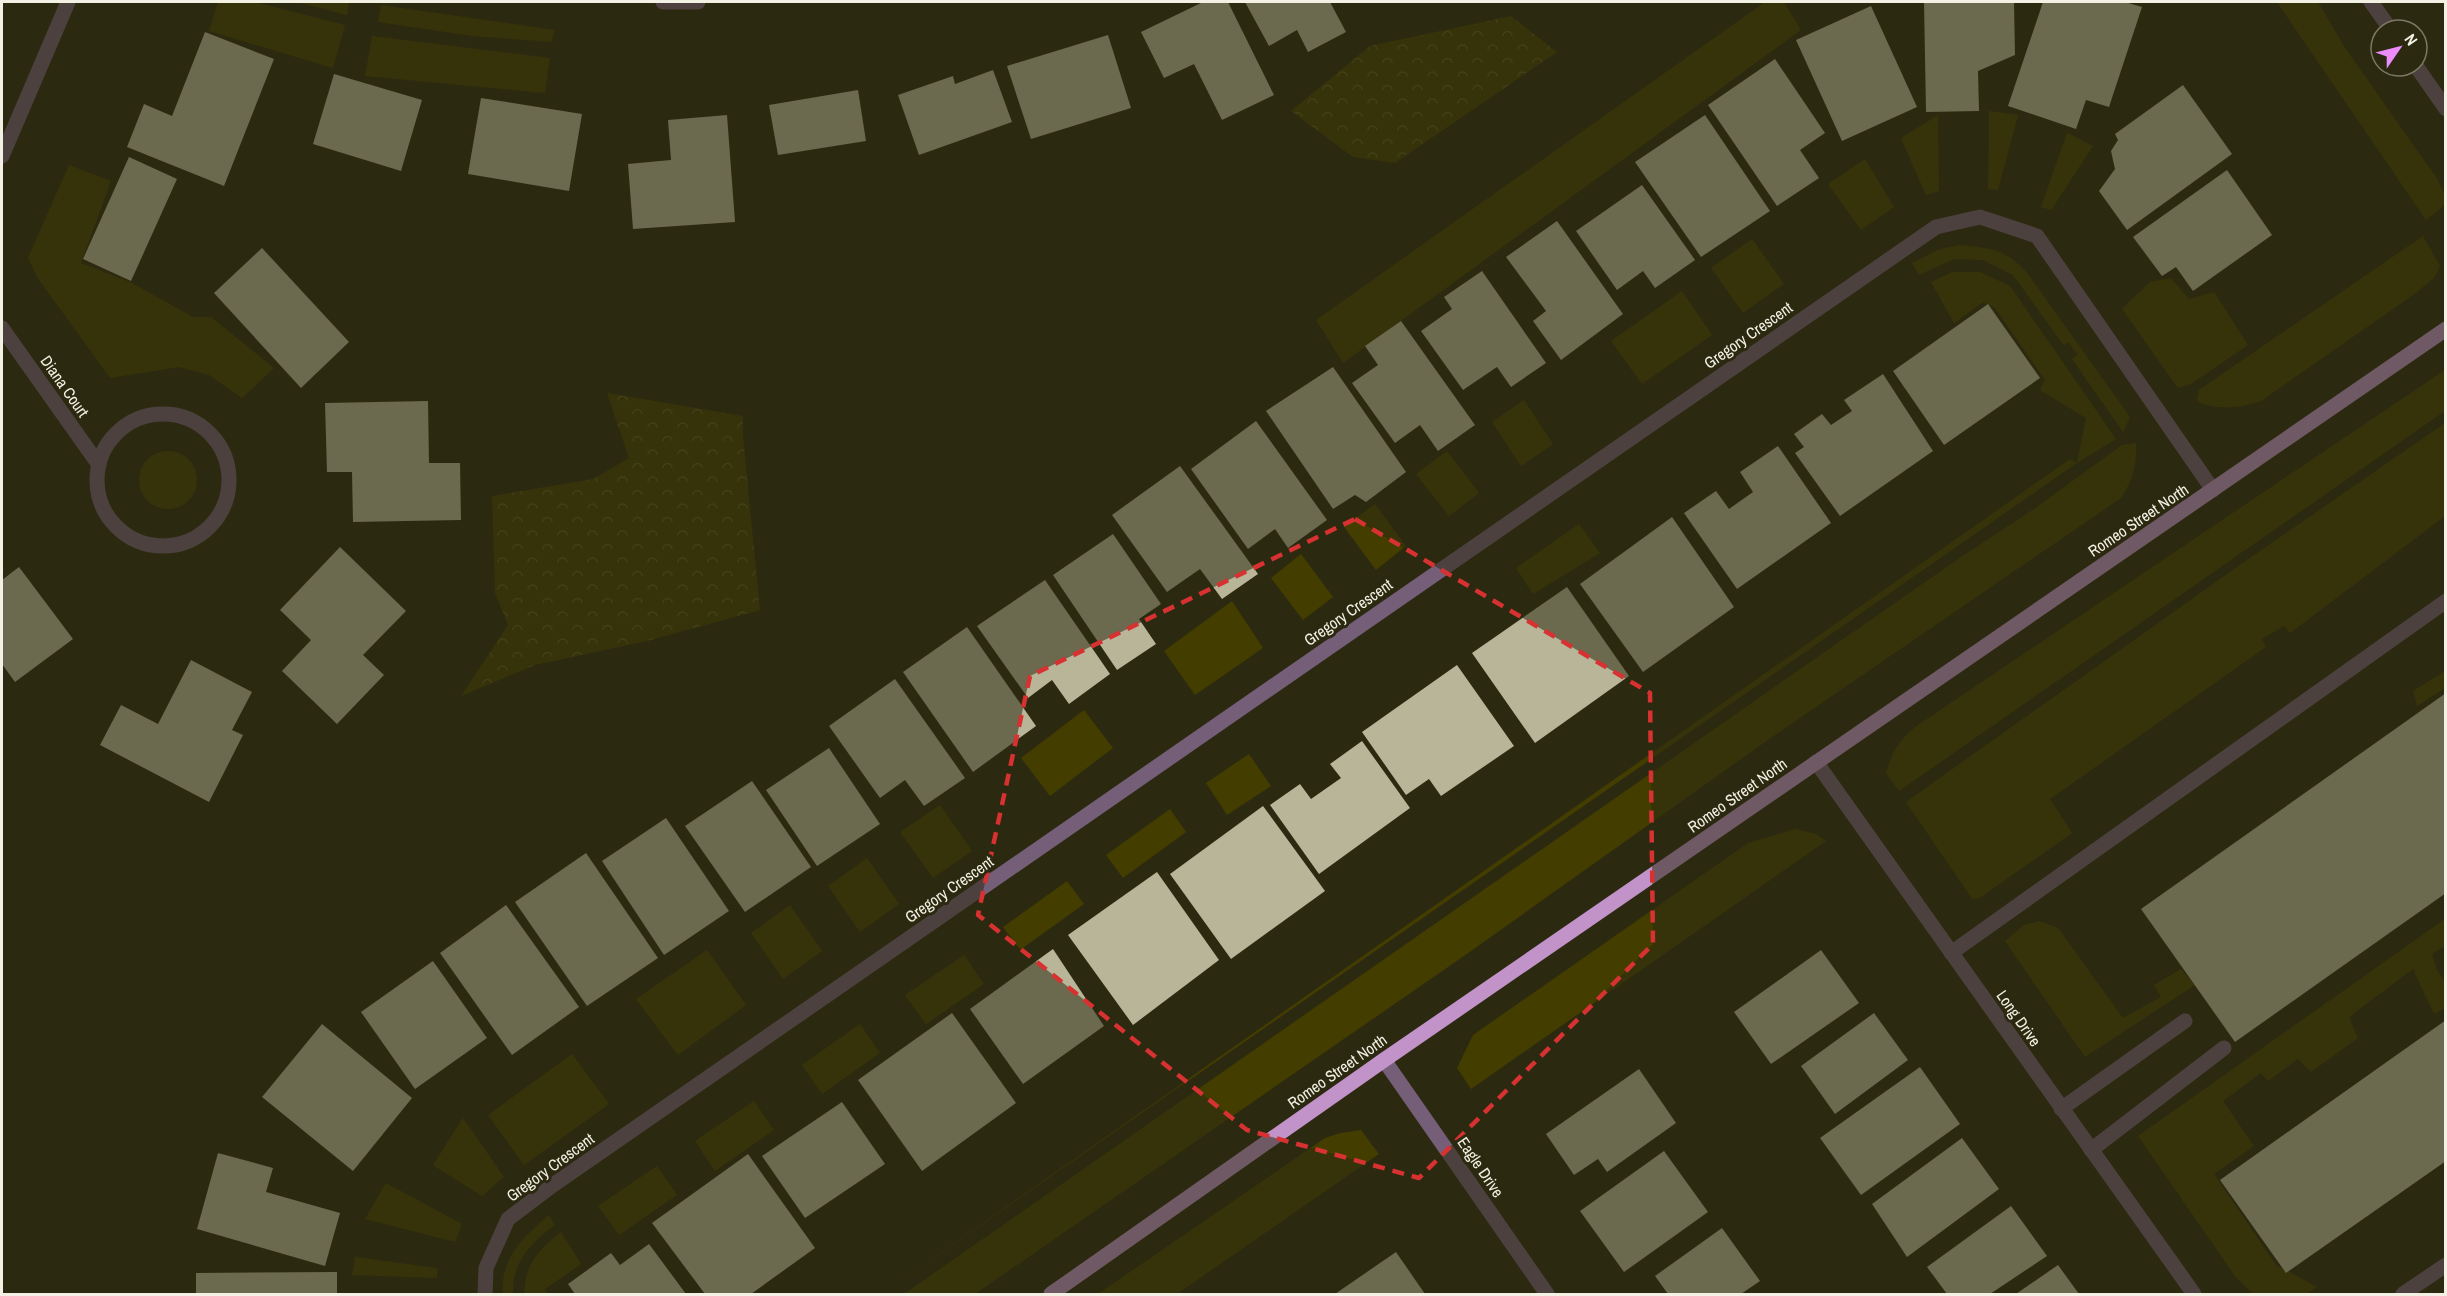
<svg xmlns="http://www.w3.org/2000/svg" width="2447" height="1296" font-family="'Archivo Narrow',sans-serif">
	<defs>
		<pattern id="forest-crowns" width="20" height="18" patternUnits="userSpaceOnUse" patternTransform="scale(1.5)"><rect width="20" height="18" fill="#443d00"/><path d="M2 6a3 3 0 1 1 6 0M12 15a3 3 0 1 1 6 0" fill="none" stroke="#5f5a25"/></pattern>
	</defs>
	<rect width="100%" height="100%" fill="#2c2911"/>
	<!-- green -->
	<g fill="#443d00">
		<path d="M218,2H255L345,25L333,68L209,31Z"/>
		<path d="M297,2H349L347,15Z"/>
		<path d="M1765,2H1784L1801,30L1343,363L1316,320Z"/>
		<path d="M2277,2H2318L2345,48L2436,177L2445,195V205L2426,220Z"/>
		<path d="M381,5L555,30L551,42L472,36L378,22Z"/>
		<path d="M372,36L550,58L545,93L365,76Z"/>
		<path d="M1989,111L2018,115L1998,190L1988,189Z"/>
		<path d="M1938,115L1939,191L1926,195L1901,138Z"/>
		<path d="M2067,133L2093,146L2051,210L2041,207Z"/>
		<path d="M1865,159L1894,207L1861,230L1828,184Z"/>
		<path d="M69,165L111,181L81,263L130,282L193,317H211L274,368L242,398L209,375L179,367L110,378L37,277L28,258Z"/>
		<path d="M2423,236L2440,266L2435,277L2416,293L2261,401C2241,408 2216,411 2197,401L2199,390Z"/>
		<path d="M1752,239L1784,284L1743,313L1711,268Z"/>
		<path d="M1959,245C1991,248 2006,249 2028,274L2130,417L2123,432L2072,359L2078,355L2068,342L2064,346L2013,275L1983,260L1954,259L1919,275L1912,263L1940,249Z"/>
		<path d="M1952,272H1980L2010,286L2116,439L2077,463L882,1294L2070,459L2077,463L2086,418L2040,390L2045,380L1995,308L1983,302L1954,323L1931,282Z"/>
		<path d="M2171,278L2189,299L2214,292L2248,345L2191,384L2178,388L2122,309L2150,282Z"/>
		<path d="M1682,291L1712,335L1642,384L1611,341Z"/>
		<path d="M2445,370V411L1899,791L1886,773C1893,750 1899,740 1918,725Z"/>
		<path d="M1524,400L1553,444L1521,466L1492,422Z"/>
		<path d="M2445,423V516L2290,633L2284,626L2262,639L2266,647L2050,799L2072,833L1981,897L1973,900L1906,802L2237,567Z"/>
		<path d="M2136,443C2137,464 2133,480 2121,498L1775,735L1464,956L975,1294H904L1961,557L2034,509L2122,445Z"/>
		<path d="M1447,451L1479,493L1449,516L1416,474Z"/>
		<circle cx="168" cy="480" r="29"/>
		<path d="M1375,504L1406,546L1376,570L1344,527Z"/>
		<path d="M1579,524L1600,553L1533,594L1516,568Z"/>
		<path d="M1301,554L1333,597L1303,620L1271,578Z"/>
		<path d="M1232,601L1263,648L1195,695L1164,651Z"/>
		<path d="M2445,671V688L2417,706L2413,691Z"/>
		<path d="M1084,710L1113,748L1050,796L1021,758Z"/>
		<path d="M1249,754L1271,786L1227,815L1206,783Z"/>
		<path d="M940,805L972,851L933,878L900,832Z"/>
		<path d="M1170,809L1186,832L1123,878L1106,855Z"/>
		<path d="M1795,829L1816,834L1826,841L1471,1089L1457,1068L1473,1035L1748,843Z"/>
		<path d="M867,858L899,904L860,932L828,886Z"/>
		<path d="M1067,881L1084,904L1020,950L1003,927Z"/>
		<path d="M790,905L822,951L783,979L751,933Z"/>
		<path d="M2445,919V946L2432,954L2437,970L2445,982V1008L2434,1014L2413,969L2349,1017L2358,1038L2311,1072L2298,1059L2268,1081L2261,1073L2223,1101L2254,1146L2214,1174L2276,1265L2317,1287L2306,1294H2253L2235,1276L2138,1136Z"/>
		<path d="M2040,921L2058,928L2123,1018L2161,997L2154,985L2181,969L2195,985L2085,1057L2005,941L2024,925Z"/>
		<path d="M707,950L746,1005L678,1055L636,999Z"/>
		<path d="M964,955L984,984L926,1024L905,995Z"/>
		<path d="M860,1024L880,1053L822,1094L802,1065Z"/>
		<path d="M572,1054L609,1104L524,1165L488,1115Z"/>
		<path d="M754,1101L774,1130L715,1171L695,1141Z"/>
		<path d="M463,1118L504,1177L482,1196L433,1165Z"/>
		<path d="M1361,1130L1379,1154L1177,1294H1098L1325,1138L1340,1133Z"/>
		<path d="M657,1166L677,1195L619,1235L598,1206Z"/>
		<path d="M386,1183L462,1224L455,1242L365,1219Z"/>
		<path d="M549,1215L555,1225C531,1243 512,1261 513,1294H503C500,1258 523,1237 549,1215Z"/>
		<path d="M561,1232L581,1264L545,1289L548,1294H524C526,1262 538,1251 561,1232Z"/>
		<path d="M355,1257L437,1268V1278L352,1275Z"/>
	</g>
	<!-- forest -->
	<g fill="url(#forest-crowns)">
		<path d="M1511,16L1557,52L1395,163L1353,157L1291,111L1370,46Z"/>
		<path d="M607,393L743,416V436L760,610L647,641L535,665L461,696L508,625L495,593L492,496L593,479L629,458Z"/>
	</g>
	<!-- building -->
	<g fill="#b8b599">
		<path d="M1203,2H1228L1274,95L1222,120L1194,64L1164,78L1141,32Z"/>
		<path d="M1245,2H1330L1346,32L1308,52L1297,30L1269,46Z"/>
		<path d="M1924,2H2014L2015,55L1978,71L1979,111L1926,112Z"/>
		<path d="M2043,2H2125L2142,7L2109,107L2086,100L2076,129L2008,106Z"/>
		<path d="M1871,6L1917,107L1842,141L1796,40Z"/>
		<path d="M205,32L274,59L224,186L127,147L144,104L172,116Z"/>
		<path d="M1108,35L1131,108L1031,139L1007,66Z"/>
		<path d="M1775,59L1825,133L1800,150L1819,178L1777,206L1708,105Z"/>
		<path d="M993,70L1012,122L919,155L898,95L953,76L955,84Z"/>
		<path d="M334,74L422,100L401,171L313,144Z"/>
		<path d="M2183,85L2232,154L2127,230L2099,191L2115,169L2111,151L2118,140L2115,134Z"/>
		<path d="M858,90L866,141L778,155L769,105Z"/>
		<path d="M481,98L582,114L569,191L468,174Z"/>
		<path d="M727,115L735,222L633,229L628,164L671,160L668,120Z"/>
		<path d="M1705,115L1770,211L1701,257L1635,162Z"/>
		<path d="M129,157L177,179L131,281L83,259Z"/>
		<path d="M2227,170L2272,235L2193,291L2176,267L2162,276L2133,237Z"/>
		<path d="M1642,185L1695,260L1655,288L1643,271L1617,290L1576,231Z"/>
		<path d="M1557,221L1623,314L1561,360L1533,321L1546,311L1506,257Z"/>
		<path d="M262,248L349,342L301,388L214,293Z"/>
		<path d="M1482,271L1546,363L1511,387L1497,367L1463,390L1421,331L1452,309L1444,297Z"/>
		<path d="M1988,304L2040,378L1944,445L1893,371Z"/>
		<path d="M1401,321L1475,425L1438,451L1420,425L1395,443L1352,383L1378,365L1365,346Z"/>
		<path d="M1333,367L1406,472L1366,502L1355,495L1333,509L1266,411Z"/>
		<path d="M1883,374L1933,451L1840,516L1795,453L1804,447L1794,434L1822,414L1831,425L1852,411L1844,400Z"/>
		<path d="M428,401L429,463H460L461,520L353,522L352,472H327L325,403Z"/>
		<path d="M1256,421L1327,520L1288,548L1275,529L1248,549L1191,469Z"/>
		<path d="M1778,446L1831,523L1737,589L1684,513L1716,491L1729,509L1753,492L1740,472Z"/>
		<path d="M1180,466L1258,574L1222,599L1200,569L1167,592L1112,515Z"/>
		<path d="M1672,517L1734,607L1643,672L1580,584Z"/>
		<path d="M1113,534L1161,604L1139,619L1156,644L1117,670L1053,575Z"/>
		<path d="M340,547L406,611L363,655L384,675L337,724L282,671L311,640L280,610Z"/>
		<path d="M19,567L73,639L15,682L2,664V580Z"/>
		<path d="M1045,580L1110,674L1069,704L1052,680L1028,698L977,626Z"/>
		<path d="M1567,587L1629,676L1535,743L1472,653Z"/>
		<path d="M967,627L1036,726L973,772L903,672Z"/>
		<path d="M191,660L252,692L232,730L243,735L209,802L100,745L121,705L158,724Z"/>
		<path d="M1457,665L1514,746L1441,796L1429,779L1406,795L1362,732Z"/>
		<path d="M895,679L965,778L924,806L905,780L880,798L829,726Z"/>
		<path d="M2446,693V893L2235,1042L2141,909Z"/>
		<path d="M1362,741L1410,808L1319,874L1270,805L1300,784L1311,799L1341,778L1330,764Z"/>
		<path d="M829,748L880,824L817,866L766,790Z"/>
		<path d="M752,781L811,867L745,912L685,826Z"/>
		<path d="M1263,806L1325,891L1231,959L1170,874Z"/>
		<path d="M666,818L729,911L664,955L602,861Z"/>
		<path d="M586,853L658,958L587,1006L515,902Z"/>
		<path d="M1157,872L1219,960L1133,1025L1068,935Z"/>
		<path d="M506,905L579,1007L512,1055L440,953Z"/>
		<path d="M1053,949L1104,1026L1023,1084L970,1009Z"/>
		<path d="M1821,950L1859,1003L1771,1064L1734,1012Z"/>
		<path d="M433,961L487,1038L415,1089L361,1012Z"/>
		<path d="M952,1013L1016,1103L922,1171L858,1080Z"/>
		<path d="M1874,1013L1908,1060L1835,1114L1801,1066Z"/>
		<path d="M2446,1020V1161L2286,1273L2220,1180Z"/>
		<path d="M322,1024L412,1098L353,1171L262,1097Z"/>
		<path d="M1920,1067L1960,1124L1861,1195L1820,1138Z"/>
		<path d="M1639,1069L1676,1123L1607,1172L1598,1159L1574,1175L1546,1134Z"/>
		<path d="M842,1102L885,1164L805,1218L762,1156Z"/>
		<path d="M1962,1138L1999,1189L1907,1257L1872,1204Z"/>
		<path d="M1664,1151L1708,1212L1624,1272L1580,1211Z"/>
		<path d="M218,1153L273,1168L266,1192L340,1213L325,1266L197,1229Z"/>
		<path d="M748,1154L815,1248L751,1294H705L652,1223Z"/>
		<path d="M2011,1206L2047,1256L1990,1294H1947L1927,1267Z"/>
		<path d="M1722,1228L1760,1281L1741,1294H1668L1655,1276Z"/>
		<path d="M649,1244L686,1294H575L568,1284L611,1253L620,1265Z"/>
		<path d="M1396,1252L1425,1294H1335Z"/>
		<path d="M2058,1265L2079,1294H2016Z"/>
		<path d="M337,1272V1294H196V1273Z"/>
	</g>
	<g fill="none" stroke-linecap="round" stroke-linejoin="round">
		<!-- minor -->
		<g stroke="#755e78" stroke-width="15">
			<path d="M663,2H698"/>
			<path d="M2371,2L2391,30"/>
			<path d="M2416,66L2446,109"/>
			<path d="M2,156L68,2"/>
			<path d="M2,328L99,465"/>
			<circle cx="163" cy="480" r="66"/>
			<path d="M1816,762L2194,1294"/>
			<path d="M1951,953L2446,601"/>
			<path d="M1384,1060L1547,1294"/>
			<path d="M2061,1109L2185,1021"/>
			<path d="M2091,1150L2224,1048"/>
			<path d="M485,1294L486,1268L508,1219L553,1185L1936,227L1980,217L2037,236L2213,490"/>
			<path d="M2403,1294L2446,1265"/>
		</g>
		<!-- major -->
		<path stroke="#c293c9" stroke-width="15" d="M1051,1294L1384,1060L2446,329"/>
	</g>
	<!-- marked area -->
	<path d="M0 0H2447V1296H0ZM1355,519L1650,693L1653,944L1419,1178L1247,1130L978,915L1030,676Z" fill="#2c2911" fill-opacity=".55" fill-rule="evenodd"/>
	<path fill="none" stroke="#d73231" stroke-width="4.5" stroke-dasharray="12 8" stroke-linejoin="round" d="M1355,519L1650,693L1653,944L1419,1178L1247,1130L978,915L1030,676Z"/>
	<g text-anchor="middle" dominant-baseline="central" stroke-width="6" stroke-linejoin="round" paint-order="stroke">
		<!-- street labels -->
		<g font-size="16" fill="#f3f1e3" stroke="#2c2911">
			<text transform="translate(1748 335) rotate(-35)">Gregory Crescent</text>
			<text transform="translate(65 386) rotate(55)">Diana Court</text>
			<text transform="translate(2138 520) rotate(-34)">Romeo Street North</text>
			<text transform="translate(1348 612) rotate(-35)">Gregory Crescent</text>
			<text transform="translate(1737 795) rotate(-35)">Romeo Street North</text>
			<text transform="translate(949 889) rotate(-35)">Gregory Crescent</text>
			<text transform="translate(2019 1018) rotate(55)">Long Drive</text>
			<text transform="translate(1337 1071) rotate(-35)">Romeo Street North</text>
			<text transform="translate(550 1167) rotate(-36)">Gregory Crescent</text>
			<text transform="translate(1481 1167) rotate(56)">Eagle Drive</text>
		</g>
	</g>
	<!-- border -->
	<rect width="2447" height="1296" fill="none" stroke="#f3f1e3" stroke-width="6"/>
	<!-- north arrow -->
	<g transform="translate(2399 48) rotate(55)"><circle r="28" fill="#2c2911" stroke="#7c7965" stroke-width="1.5"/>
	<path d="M0-4.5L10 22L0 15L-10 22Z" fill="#ec8cfa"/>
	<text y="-9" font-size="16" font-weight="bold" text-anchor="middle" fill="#f3f1e3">N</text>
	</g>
</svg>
